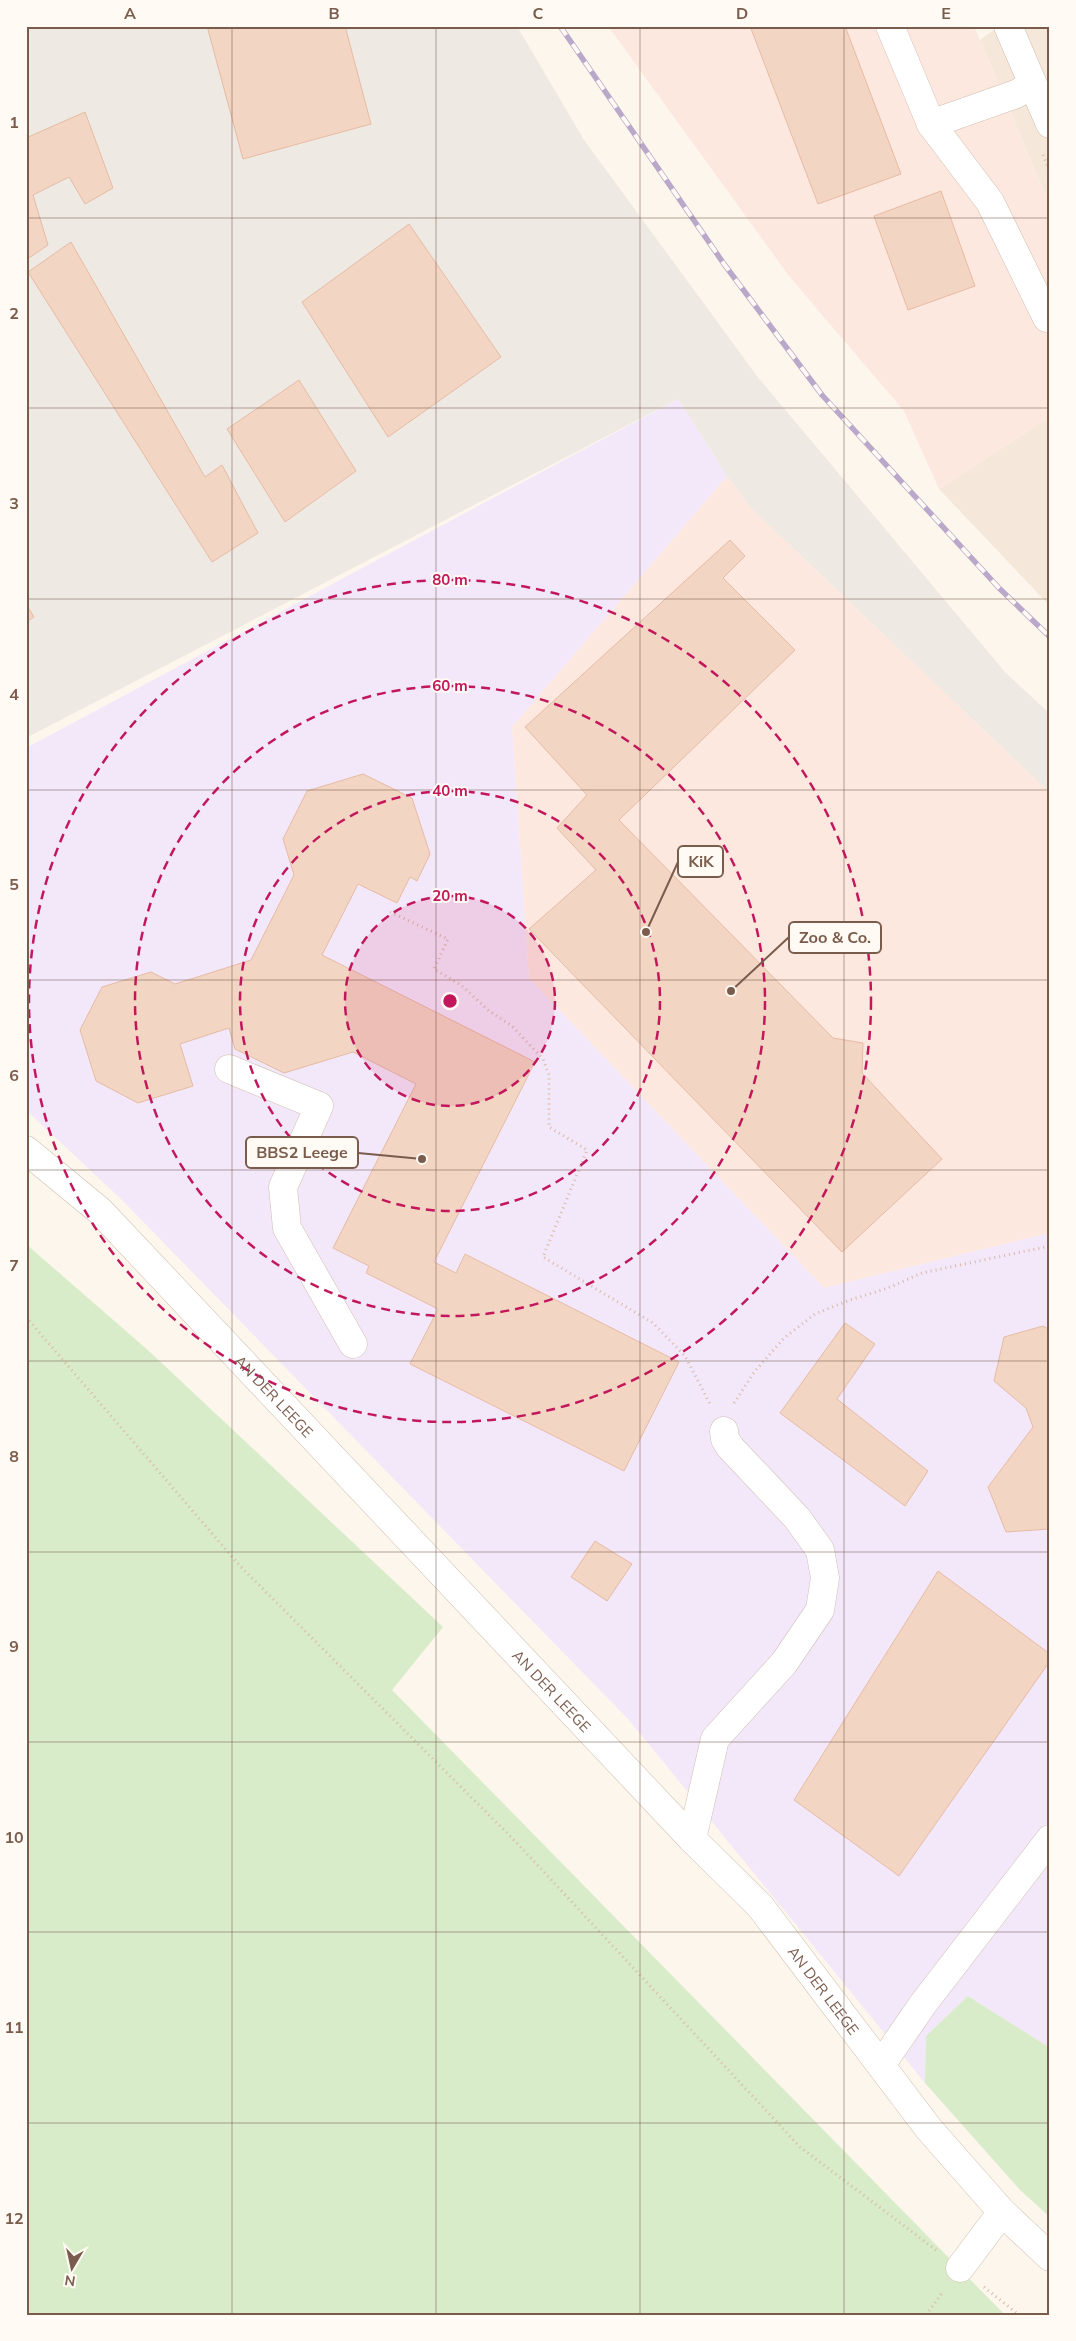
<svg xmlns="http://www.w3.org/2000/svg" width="1076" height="2341" font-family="Mulish,sans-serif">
	<rect width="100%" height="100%" fill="#fdf6ec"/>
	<!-- residential -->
	<g fill="#f5e8da">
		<path d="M999,26H1050V206L980,40Z"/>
		<path d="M1050,417V606L939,489Z"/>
	</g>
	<!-- commercial -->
	<g fill="#fde8e0">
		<path d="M608,26H974L1050,206V417L939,489L904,411L789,276Z"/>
		<path d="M727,476L752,509L1050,793V1233L824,1288L529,978L512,727Z"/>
	</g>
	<!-- industrial -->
	<path fill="#efe9e4" d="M26,26H517L584,140L757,376L1005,672L1050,714V793L752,509L727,476L678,399L26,738Z"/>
	<!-- education -->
	<path fill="#f3e8fa" d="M678,399L727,476L512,727L529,978L824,1288L1050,1233V2048L968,1996L926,2036L925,2083L629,1720L121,1199L26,1110V748Z"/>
	<!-- green -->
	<g fill="#d8ecc9">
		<path d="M26,1244L150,1352L443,1627L392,1690L1005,2315H26Z"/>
		<path d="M968,1996L1050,2048V2217L1020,2190L925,2083L926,2036Z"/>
	</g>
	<!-- building -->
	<g fill="#f3d5c3" stroke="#e6bba3">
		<path d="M207,26H345L371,124L243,159Z"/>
		<path d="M750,26H845L901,174L818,204Z"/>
		<path d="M85,112L113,188L85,204L69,177L33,195L48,245L26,260V138Z"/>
		<path d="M941,191L975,286L908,310L874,216Z"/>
		<path d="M409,224L501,357L388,437L302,302Z"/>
		<path d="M71,242L205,477L222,465L258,533L212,562L28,272Z"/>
		<path d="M299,380L356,471L285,522L227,429Z"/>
		<path d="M730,540L745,556L723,578L795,650L619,820L833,1038L863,1043L862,1073L942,1159L842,1252L529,929L596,870L557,828L587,795L525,727Z"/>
		<path d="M26,604L34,617L26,622Z"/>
		<path d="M363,774L412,798L430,854L417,881L410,877L397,903L358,884L322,955L535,1062L434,1262L456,1273L465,1254L679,1362L624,1471L410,1364L438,1309L366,1273L369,1266L333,1248L416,1084L353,1052L284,1073L235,1049L229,1028L180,1044L193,1086L138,1103L96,1081L80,1030L102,987L151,972L175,984L251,960L294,875L283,839L307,791Z"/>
		<path d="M845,1323L875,1344L837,1399L928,1471L905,1506L780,1413Z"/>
		<path d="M1043,1326L1050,1330V1529L1006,1532L988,1487L1033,1427L1026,1408L994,1381L1004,1337Z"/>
		<path d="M595,1541L632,1564L607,1601L571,1577Z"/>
		<path d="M938,1571L1050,1654V1661L899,1876L794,1800Z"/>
	</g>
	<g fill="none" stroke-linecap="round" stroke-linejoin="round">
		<!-- minor casing -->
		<g stroke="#d1beb0" stroke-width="29">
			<g id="minor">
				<path d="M890,26L931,124L1016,94L1033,85"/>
				<path d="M1008,26L1050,124"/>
				<path d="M931,124L990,202L1047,318L1050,317"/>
				<path d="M229,1069L319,1106L283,1187L287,1228L353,1344"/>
				<path id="s1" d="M26,1150L100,1211L692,1839L760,1906L929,2129L1002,2212L1050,2257"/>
				<path d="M692,1839L715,1739L784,1663L820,1610L825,1578L820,1550L797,1518L730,1447L725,1439L724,1431"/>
				<path d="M881,2065L923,2004L1050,1839"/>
				<path d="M960,2268L1002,2212"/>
			</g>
		</g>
		<!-- path -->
		<g stroke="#d9b8a5" stroke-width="3" stroke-dasharray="1 4" stroke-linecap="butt">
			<path d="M1043,155L1050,172"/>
			<path d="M390,912L448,939L434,969L461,985L488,1010L512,1026L543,1059L549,1075V1127L587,1150L543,1257L653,1323L685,1356L710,1404"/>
			<path d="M26,1317L240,1566L516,1842L800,2147L936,2250"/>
			<path d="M734,1403L755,1371L784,1338L815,1314L850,1300L888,1288L922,1273L1050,1246"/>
			<path d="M984,2287L1019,2315"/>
			<path d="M926,2315L942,2293"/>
		</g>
		<!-- minor -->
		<use href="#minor" stroke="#fff" stroke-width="28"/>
		<!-- rail casing -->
		<g stroke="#b9a8c9" stroke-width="5.5">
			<path id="rail" d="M560,26L724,264L822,395L999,588L1050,637"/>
		</g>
		<!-- rail -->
		<use href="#rail" stroke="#fffaf3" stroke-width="4" stroke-dasharray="11" stroke-linecap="butt"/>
	</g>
	<!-- grid -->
	<path fill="none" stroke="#7a5c4d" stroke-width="1" stroke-opacity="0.55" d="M232,26V2315M436,26V2315M640,26V2315M844,26V2315M26,218H1050M26,408H1050M26,599H1050M26,790H1050M26,980H1050M26,1170H1050M26,1361H1050M26,1552H1050M26,1742H1050M26,1932H1050M26,2123H1050"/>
	<!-- distance rings -->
	<circle cx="450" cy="1001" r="105" fill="#c2185b" fill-opacity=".12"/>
	<g fill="none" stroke="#c2185b" stroke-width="2.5" stroke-dasharray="9 6">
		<circle cx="450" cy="1001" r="105"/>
		<circle cx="450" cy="1001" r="210"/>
		<circle cx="450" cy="1001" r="315"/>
		<circle cx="450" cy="1001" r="421"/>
	</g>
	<g text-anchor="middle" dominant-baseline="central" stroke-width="4" stroke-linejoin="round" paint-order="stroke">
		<!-- street labels -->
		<g font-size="15" fill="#7a5c4d" stroke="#fffaf3">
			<text stroke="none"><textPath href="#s1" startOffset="350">AN DER LEEGE</textPath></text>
			<text stroke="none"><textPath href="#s1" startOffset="755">AN DER LEEGE</textPath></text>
			<text stroke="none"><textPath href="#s1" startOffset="1160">AN DER LEEGE</textPath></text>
		</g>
	</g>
	<circle cx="450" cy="1001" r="8" fill="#c2185b" stroke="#fffaf3" stroke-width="2.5"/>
	<g font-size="15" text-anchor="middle" font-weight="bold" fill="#c2185b" stroke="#fffaf3" stroke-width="4" stroke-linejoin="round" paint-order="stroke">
		<text x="450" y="585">80 m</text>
		<text x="450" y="691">60 m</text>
		<text x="450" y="796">40 m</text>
		<text x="450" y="901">20 m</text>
	</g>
	<!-- callouts -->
	<path fill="none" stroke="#7a5c4d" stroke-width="2" d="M646 932L678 862M731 991L789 937M422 1159L358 1153"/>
	<g fill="#7a5c4d" stroke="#fffaf3" stroke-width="2">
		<circle cx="646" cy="932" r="5"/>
		<circle cx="731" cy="991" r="5"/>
		<circle cx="422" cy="1159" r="5"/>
	</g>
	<g fill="#fffaf3" stroke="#7a5c4d" stroke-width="2">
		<rect x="678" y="846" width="45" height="31" rx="5"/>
		<rect x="789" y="922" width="92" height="31" rx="5"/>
		<rect x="246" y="1137" width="112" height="31" rx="5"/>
	</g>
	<g font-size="16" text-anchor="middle" font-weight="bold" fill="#7a5c4d">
		<text x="701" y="867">KiK</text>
		<text x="835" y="943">Zoo &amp; Co.</text>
		<text x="302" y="1158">BBS2 Leege</text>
	</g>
	<!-- border -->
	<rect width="1076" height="2341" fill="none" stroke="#fffaf3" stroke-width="55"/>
	<!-- north arrow -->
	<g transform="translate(72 2268) rotate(189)" stroke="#fffaf3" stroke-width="4" paint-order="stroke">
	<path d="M0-4L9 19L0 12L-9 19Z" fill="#7a5c4d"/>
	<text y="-8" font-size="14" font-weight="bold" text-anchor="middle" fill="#7a5c4d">N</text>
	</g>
	<rect x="28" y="28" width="1020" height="2286" fill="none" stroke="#7a5c4d" stroke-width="2"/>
	<g font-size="16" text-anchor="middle" font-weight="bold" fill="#7a5c4d">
		<text x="130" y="19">A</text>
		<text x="334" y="19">B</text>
		<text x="538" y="19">C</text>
		<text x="742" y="19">D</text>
		<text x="946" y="19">E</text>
		<text x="14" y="128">1</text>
		<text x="14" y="319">2</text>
		<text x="14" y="509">3</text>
		<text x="14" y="700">4</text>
		<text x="14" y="890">5</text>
		<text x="14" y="1081">6</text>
		<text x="14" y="1271">7</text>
		<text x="14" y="1462">8</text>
		<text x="14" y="1652">9</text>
		<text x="14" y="1843">10</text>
		<text x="14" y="2033">11</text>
		<text x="14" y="2224">12</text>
	</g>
</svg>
